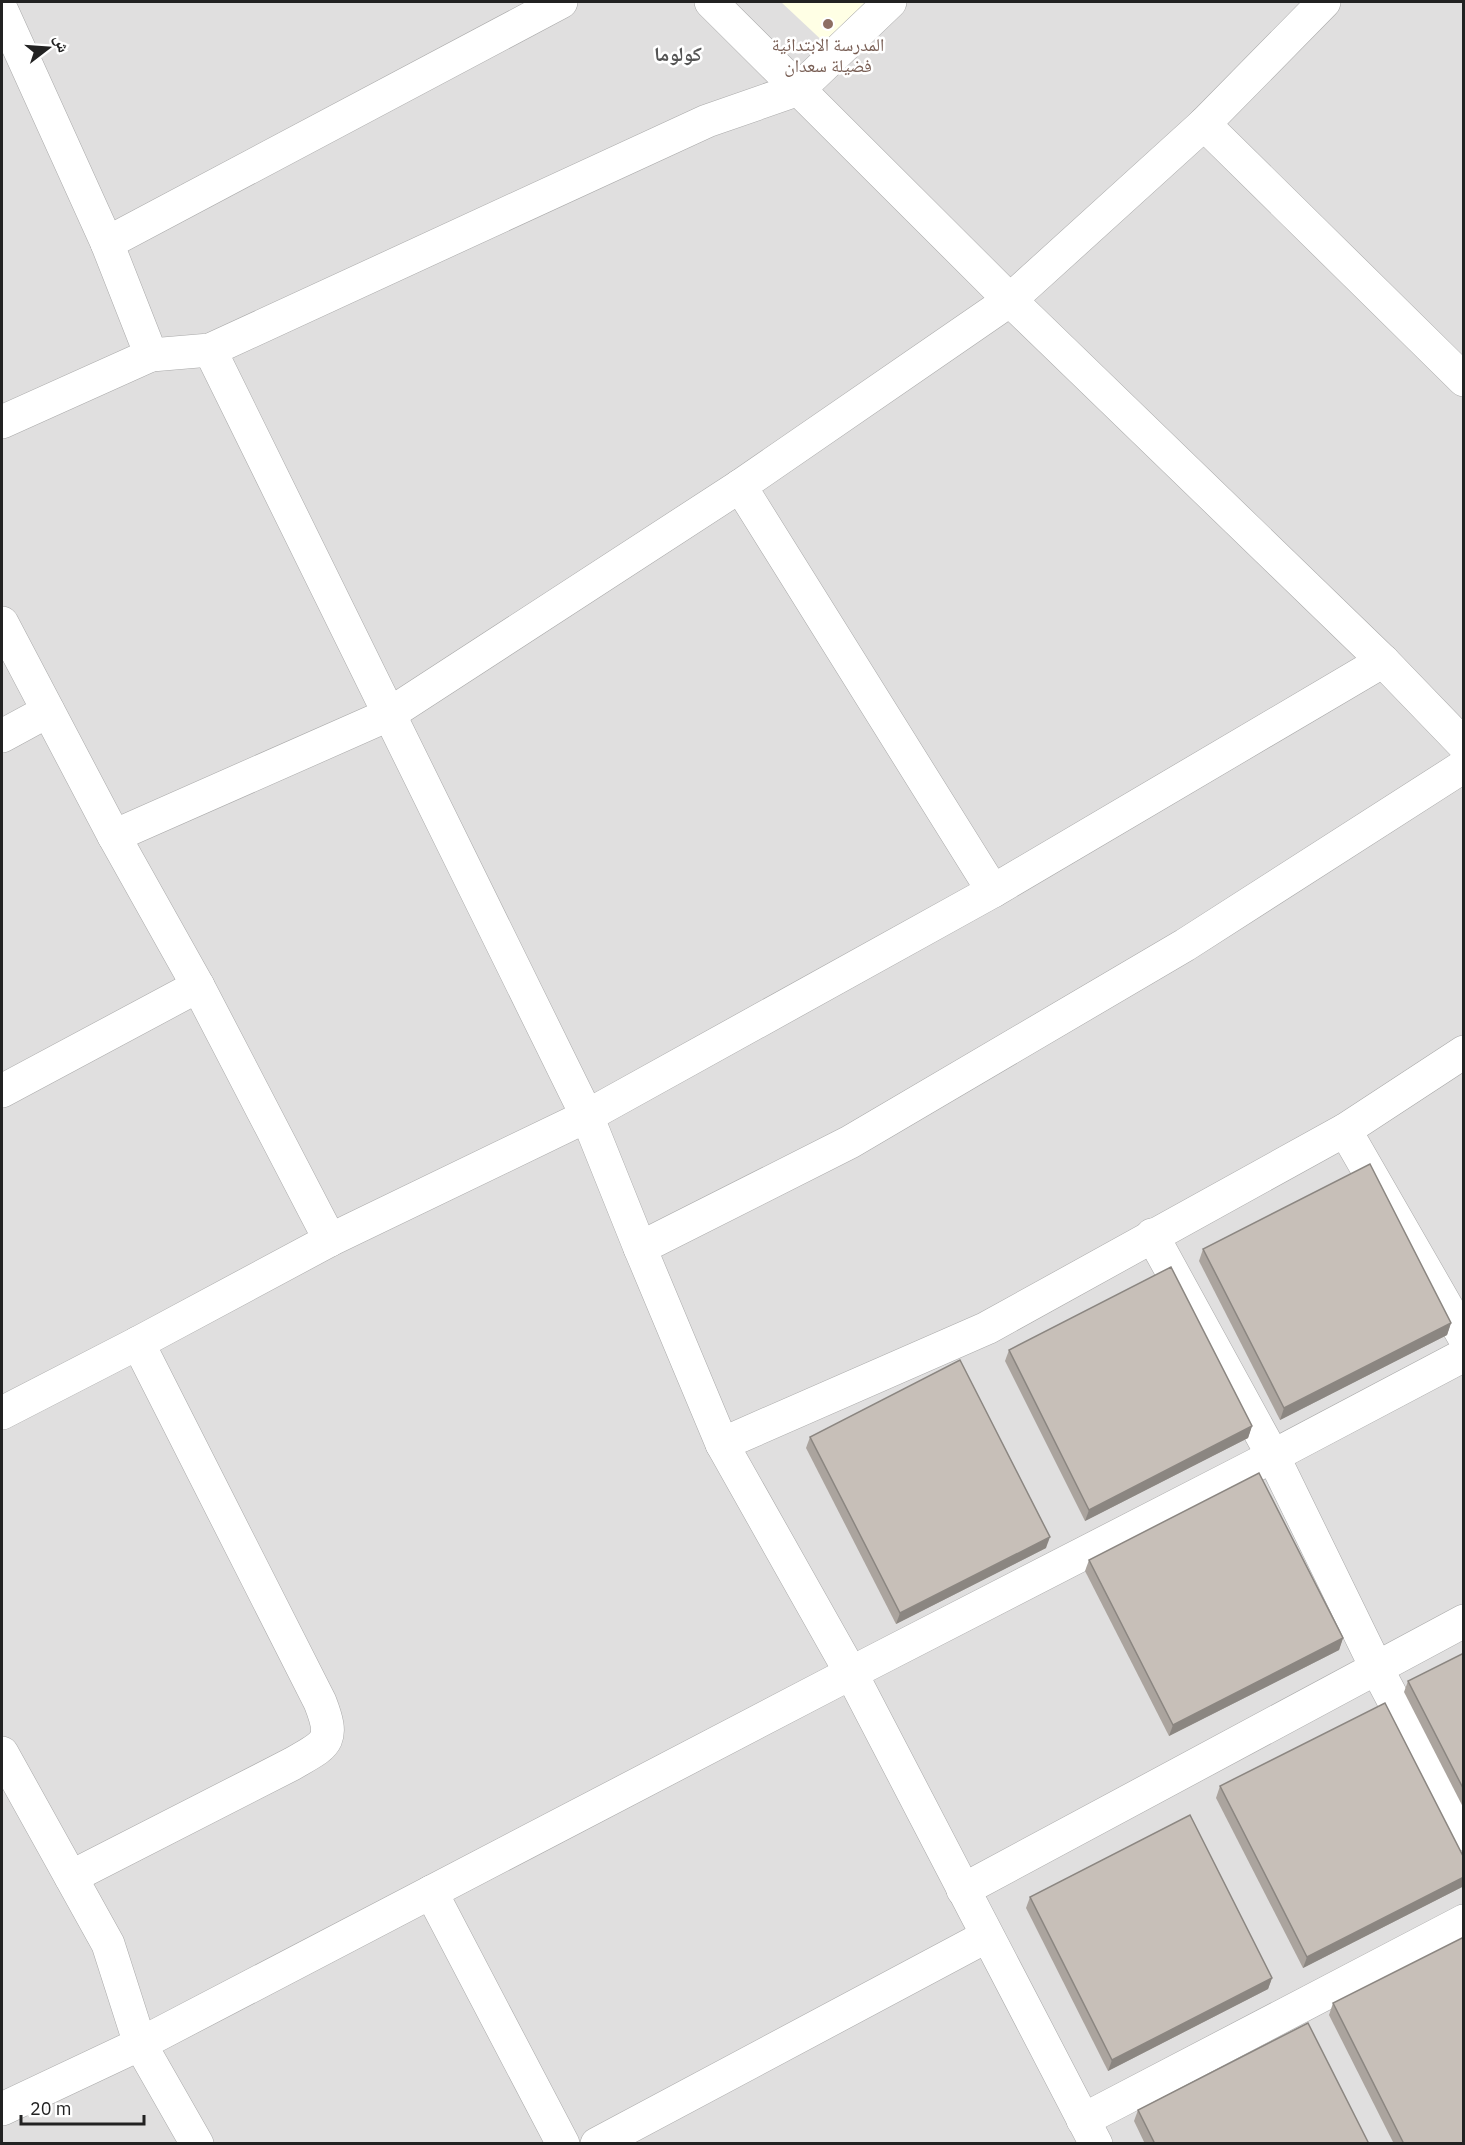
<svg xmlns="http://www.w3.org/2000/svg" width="1465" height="2145" font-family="'IBM Plex Sans','Noto Naskh Arabic',sans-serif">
	<rect width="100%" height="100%" fill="#f2efe9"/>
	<!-- residential -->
	<rect fill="#e0dfdf" x="2" y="2" width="1461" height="2141"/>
	<!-- education -->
	<path fill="#ffffe5" d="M781,2H871L829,47Z"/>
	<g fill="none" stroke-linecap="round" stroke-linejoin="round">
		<!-- minor casing -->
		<g stroke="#a9a9a9" stroke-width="34">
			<g id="minor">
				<path d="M711,2L1010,300L1383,661L1464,745"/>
				<path d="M2,11L107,243L151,355L210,350L707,121L799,89L890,2"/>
				<path d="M1204,124L1464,380"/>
				<path d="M107,243L561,2"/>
				<path d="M210,350L587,1116L640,1248L722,1444L851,1673L1096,2144"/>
				<path d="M2,422L151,355"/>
				<path d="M740,486L993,891"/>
				<path d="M2,623L114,836"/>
				<path d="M2,736L48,711"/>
				<path d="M2,1091L198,986"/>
				<path d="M1345,1130L1464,1337"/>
				<path d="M1152,1235L1273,1456L1377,1669L1464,1834"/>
				<path d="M330,1240L198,986L114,836L388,715L740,486L1010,300L1204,124L1324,2"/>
				<path d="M640,1248L850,1142L1185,945L1464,766"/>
				<path d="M2,1413L138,1343L330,1240L587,1116L993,891L1383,661"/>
				<path d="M722,1444L987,1328L1345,1130L1464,1052"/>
				<path d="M2,1753L108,1944L140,2044L197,2144"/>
				<path d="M71,1877L292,1764C326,1744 336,1743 320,1702L138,1343"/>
				<path d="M963,1890L1464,1621"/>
				<path d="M431,1892L563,2144"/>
				<path d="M2,2109L140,2044L851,1673L1273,1456L1464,1355"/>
				<path d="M1083,2120L1464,1921"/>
				<path d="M597,2144L987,1936"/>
			</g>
		</g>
		<!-- minor -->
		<use href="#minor" stroke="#fff" stroke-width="33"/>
	</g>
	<!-- wall -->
	<g fill="#aba49e">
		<path d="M1203,1249L1451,1323L1447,1335L1280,1420L1199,1261Z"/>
		<path d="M1009,1350L1252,1426L1248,1438L1085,1521L1005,1361Z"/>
		<path d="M810,1437L1046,1548L896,1624L806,1448Z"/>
		<path d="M1089,1560L1343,1638L1339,1650L1169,1736L1085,1571Z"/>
		<path d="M1464,1653V1809L1404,1692L1408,1681Z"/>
		<path d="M1220,1786L1464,1858V1886L1303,1968L1216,1798Z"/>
		<path d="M1030,1897L1272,1978L1268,1989L1108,2071L1026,1908Z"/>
		<path d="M1333,2003L1464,2144H1394L1329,2015Z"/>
		<path d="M1138,2110L1369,2144H1145L1134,2121Z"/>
	</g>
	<!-- shaded-wall -->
	<g fill="#8b8681">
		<path d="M1451,1323L1447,1335L1280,1420L1284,1408Z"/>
		<path d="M1252,1426L1248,1438L1085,1521L1089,1510Z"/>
		<path d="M1050,1537L1046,1548L896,1624L900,1613Z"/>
		<path d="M1343,1638L1339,1650L1169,1736L1173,1725Z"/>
		<path d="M1464,1877V1886L1303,1968L1307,1957Z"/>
		<path d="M1272,1978L1268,1989L1108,2071L1112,2060Z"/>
	</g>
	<!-- building -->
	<g fill="#c7bfb8" stroke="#8b8681" stroke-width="1.5">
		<path d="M1370,1164L1451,1323L1284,1408L1203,1249Z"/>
		<path d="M1171,1267L1252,1426L1089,1510L1009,1350Z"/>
		<path d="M960,1360L1050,1537L900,1613L810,1437Z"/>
		<path d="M1259,1473L1343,1638L1173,1725L1089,1560Z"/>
		<path d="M1464,1653V1790L1408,1681Z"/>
		<path d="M1385,1703L1464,1858V1877L1307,1957L1220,1786Z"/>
		<path d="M1190,1815L1272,1978L1112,2060L1030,1897Z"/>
		<path d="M1464,1937V2144H1404L1333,2003Z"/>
		<path d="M1308,2023L1369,2144H1155L1138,2110Z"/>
	</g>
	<!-- markers -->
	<circle fill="#8d6e63" stroke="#fff" stroke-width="2" cx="828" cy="24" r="6"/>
	<g text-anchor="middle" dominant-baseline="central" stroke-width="5" stroke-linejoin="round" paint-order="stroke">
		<!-- education labels -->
		<g font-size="18" fill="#785e54" stroke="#fff">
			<text x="828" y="44">المدرسة الابتدائية<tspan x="828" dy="21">فضيلة سعدان</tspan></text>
		</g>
		<!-- neighbourhood labels -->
		<g font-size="20" font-weight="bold" fill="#555" stroke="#fff">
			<text x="678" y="53">كولوما</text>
		</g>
	</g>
	<!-- border -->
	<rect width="1465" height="2145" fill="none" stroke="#222222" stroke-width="6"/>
	<!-- north arrow -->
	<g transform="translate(48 48) rotate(73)" stroke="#ffffff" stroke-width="4.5" paint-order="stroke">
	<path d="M0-4.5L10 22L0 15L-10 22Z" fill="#222222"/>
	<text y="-9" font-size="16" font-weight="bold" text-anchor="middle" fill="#222222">ش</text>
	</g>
	<!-- scale -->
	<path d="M21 2115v9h123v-9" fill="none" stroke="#222222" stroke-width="3"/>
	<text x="30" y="2115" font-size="18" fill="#222222" stroke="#ffffff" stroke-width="4.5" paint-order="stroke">20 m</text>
</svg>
